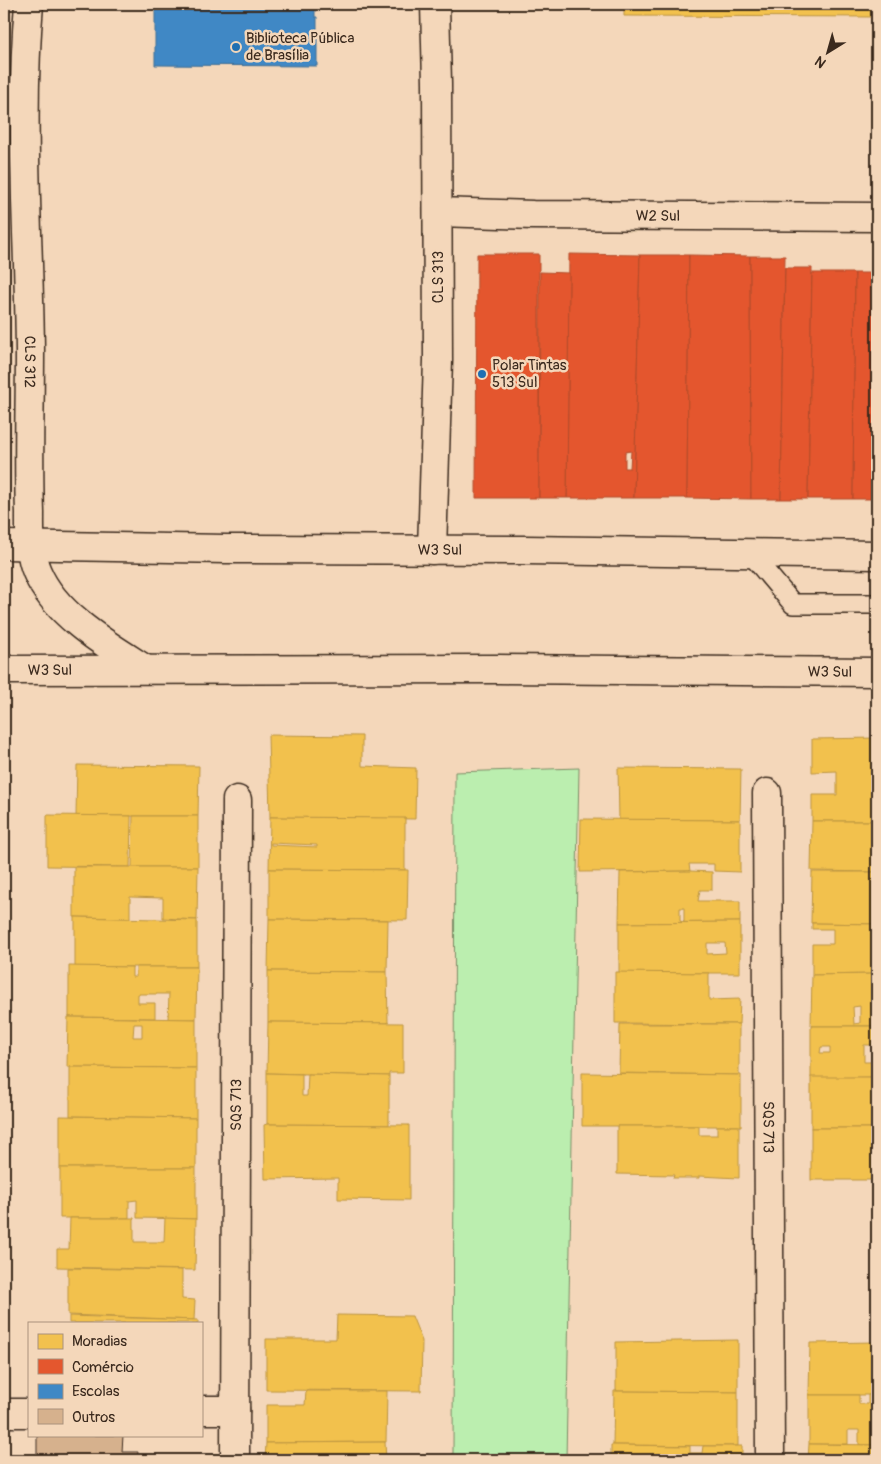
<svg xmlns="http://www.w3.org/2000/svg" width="881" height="1464" font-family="Pangolin,sans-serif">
	<rect width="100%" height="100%" fill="#f4d7ba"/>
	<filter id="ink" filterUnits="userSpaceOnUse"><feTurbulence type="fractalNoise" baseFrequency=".02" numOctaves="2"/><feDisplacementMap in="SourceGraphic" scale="10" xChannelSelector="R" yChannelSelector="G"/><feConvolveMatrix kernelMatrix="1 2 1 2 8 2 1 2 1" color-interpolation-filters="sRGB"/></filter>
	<g filter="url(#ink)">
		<!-- green -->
		<path fill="#bbeeaf" stroke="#7b8c66" d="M579,768L566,1460H453L455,772Z"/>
		<!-- homes -->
		<g fill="#f2c14e" stroke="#bb9440" fill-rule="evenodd">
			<path d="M624,4H877V17L624,16Z"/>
			<path d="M268,735L362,736V766L416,768L415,819L270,817Z"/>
			<path d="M877,738V821H812V795H837V771L812,772V739Z"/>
			<path d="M77,765L199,766L198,816H76Z"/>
			<path d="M618,768L741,769L740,820H619Z"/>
			<path d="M47,815L131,816L130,867L47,866Z"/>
			<path d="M133,816H198V867H132Z"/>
			<path d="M270,817L405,818V870L269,869ZM271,843L317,845V847L271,845Z"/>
			<path d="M581,819L740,820V872L714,871V864H689L690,871L580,872Z"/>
			<path d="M812,821H877V872L811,871Z"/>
			<path d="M74,867H198L197,920L163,918V898L130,897V918L74,917Z"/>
			<path d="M269,869L408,870L407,920L269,919Z"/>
			<path d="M690,871L712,872V890H700L698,901H740V922L619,923L620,872ZM680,908H684V922L680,921Z"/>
			<path d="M812,872H877V924L811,923Z"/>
			<path d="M75,917L197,920V967H75Z"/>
			<path d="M269,919L388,920L387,972L268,971Z"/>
			<path d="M740,922V973H619V923ZM707,943H725L726,953L707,954Z"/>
			<path d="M812,923L877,924V974L812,975V944H833V929H812Z"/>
			<path d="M69,966L132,967V977H136V967H197L196,1019H168L169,994H138V1003H155V1018L69,1017Z"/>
			<path d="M268,971L387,972L388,1023L268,1022Z"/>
			<path d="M615,972L709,973V1000L740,999L739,1024L615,1023Z"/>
			<path d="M877,974V1026H811L812,975ZM860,1006V1023L854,1024L853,1007Z"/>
			<path d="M68,1017L196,1019V1068L67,1067ZM134,1024H142V1037H133Z"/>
			<path d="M268,1022L403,1023V1073H389V1076L267,1073Z"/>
			<path d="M620,1024H739V1075L619,1073Z"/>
			<path d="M811,1026H877V1077L811,1078ZM864,1045H874V1062H864ZM821,1047H830V1053H820Z"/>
			<path d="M70,1067L196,1068V1118L70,1116Z"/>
			<path d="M267,1073L302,1074V1096H307L308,1074L389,1076V1125L267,1124Z"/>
			<path d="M582,1073L741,1075V1126H582Z"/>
			<rect x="811" y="1077" width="66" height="51"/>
			<path d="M60,1116L196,1118V1168H60Z"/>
			<path d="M267,1124L409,1125V1200L338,1199V1178L265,1179L264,1125Z"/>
			<path d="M617,1126H699V1135H717V1126H739V1178L699,1176V1178H673L674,1175L617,1174Z"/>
			<rect x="811" y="1128" width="66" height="52"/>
			<path d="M60,1168H196V1219L137,1218V1200L129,1201V1218H60Z"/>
			<path d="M70,1218H134V1242H164L165,1218L196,1219L195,1270L57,1267V1249H69Z"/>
			<path d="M68,1268L182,1270V1299L195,1300L194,1320L68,1315Z"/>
			<path d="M337,1315L412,1316L422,1341L421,1391L266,1390V1339H336Z"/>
			<path d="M69,1316L198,1320V1323H69Z"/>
			<path d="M738,1340V1392L616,1391V1342Z"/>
			<path d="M877,1342V1395H809L810,1343Z"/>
			<path d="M306,1391H387L386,1442L266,1443V1405H305Z"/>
			<path d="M614,1391L738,1392V1446L613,1445Z"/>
			<path d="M809,1395H859V1404H868V1395H877V1445H859V1430H848V1444H809Z"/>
			<path d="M385,1442L386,1460H265L266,1443Z"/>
			<path d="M809,1444L877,1445V1460H808Z"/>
			<path d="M611,1445L690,1446V1453H702L703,1446H742V1460H611Z"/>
		</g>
		<!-- shops -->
		<g fill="#e4572e" stroke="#b14a29" fill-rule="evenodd">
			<path d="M477,254H539V498H476Z"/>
			<path d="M569,254L640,255L634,498H567ZM631,451L630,468H625V452Z"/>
			<path d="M640,255H689L687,498H634Z"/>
			<path d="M689,255L750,256L751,499L687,498Z"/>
			<path d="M750,256H785L781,499H751Z"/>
			<path d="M785,268H812L808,499H781Z"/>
			<path d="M540,272L569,273L567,498H539Z"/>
			<path d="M812,273H855L853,499H808Z"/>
			<path d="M855,273H877V499H853Z"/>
		</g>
		<!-- schools -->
		<path fill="#3f88c5" stroke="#3e6c93" d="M155,4H315V17H317V66L155,65Z"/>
		<!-- building -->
		<path fill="#d6b18d" stroke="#3b2a1e" d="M37,1435H123L122,1452H138L137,1460H37Z"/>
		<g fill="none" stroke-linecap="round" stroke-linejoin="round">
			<!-- service casing -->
			<g stroke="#3b2a1e" stroke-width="22">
				<path id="service" d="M750,553L793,604H877"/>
			</g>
			<!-- minor casing -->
			<g stroke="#3b2a1e" stroke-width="31">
				<g id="minor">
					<path id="s1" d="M767,793L770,1460"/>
					<path d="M201,1410H235"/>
					<path d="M4,1413H29"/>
					<path id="s2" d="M235,1460L237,800"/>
				</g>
			</g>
			<!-- tertiary casing -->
			<g stroke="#3b2a1e" stroke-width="31">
				<g id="tertiary">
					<path id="s3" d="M29,4C19,119 29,235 30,351C30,405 28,459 30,513C30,532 29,554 37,572C55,615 107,645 145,669"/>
					<path id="s4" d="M438,212L533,215L877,217"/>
					<path d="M432,550L438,360L437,83L435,4"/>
				</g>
			</g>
			<!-- primary casing -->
			<g stroke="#3b2a1e" stroke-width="31">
				<g id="primary">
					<path id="s5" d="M4,545L226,549L525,550L877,555"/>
					<path id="s6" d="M4,670L499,669L877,672"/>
				</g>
			</g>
			<!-- service -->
			<use href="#service" stroke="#f4d7ba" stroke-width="19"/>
			<!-- minor -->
			<use href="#minor" stroke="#f4d7ba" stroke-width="28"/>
			<!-- tertiary -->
			<use href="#tertiary" stroke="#f4d7ba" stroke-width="28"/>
			<!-- primary -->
			<use href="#primary" stroke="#f4d7ba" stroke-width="28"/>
		</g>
	</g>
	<!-- markers -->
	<g fill="#1f6fb2" stroke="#f4d7ba" stroke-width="2">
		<circle cx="236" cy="47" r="5"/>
		<circle cx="482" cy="374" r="5"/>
	</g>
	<g text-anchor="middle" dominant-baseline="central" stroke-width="5" stroke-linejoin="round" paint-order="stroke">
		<!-- poi labels -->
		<g font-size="15" fill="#3b2a1e" stroke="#f4d7ba" text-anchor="start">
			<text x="246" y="38">Biblioteca Pública<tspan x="246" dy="17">de Brasília</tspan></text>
			<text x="492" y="365">Polar Tintas<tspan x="492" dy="17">513 Sul</tspan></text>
		</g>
		<!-- street labels -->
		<g font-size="15" fill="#3b2a1e" stroke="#f4d7ba">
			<text stroke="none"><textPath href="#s4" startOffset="220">W2 Sul</textPath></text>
			<text transform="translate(438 277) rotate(-90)">CLS 313</text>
			<text stroke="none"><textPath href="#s3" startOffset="358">CLS 312</textPath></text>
			<text stroke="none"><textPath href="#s5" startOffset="436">W3 Sul</textPath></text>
			<text stroke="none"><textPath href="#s6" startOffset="46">W3 Sul</textPath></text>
			<text stroke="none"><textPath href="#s6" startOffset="826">W3 Sul</textPath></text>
			<text stroke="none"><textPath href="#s2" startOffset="355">SQS 713</textPath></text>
			<text stroke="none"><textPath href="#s1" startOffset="334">SQS 713</textPath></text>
		</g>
	</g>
	<!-- margin -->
	<rect width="881" height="1464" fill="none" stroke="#f4d7ba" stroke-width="20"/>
	<rect x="10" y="10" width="861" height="1444" fill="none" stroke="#3b2a1e" stroke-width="2" filter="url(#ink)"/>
	<!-- legend -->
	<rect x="28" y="1322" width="175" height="115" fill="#f4d7ba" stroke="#aa927c"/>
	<rect x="38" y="1334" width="25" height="15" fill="#f2c14e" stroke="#aa927c"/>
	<text x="72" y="1346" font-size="15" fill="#3b2a1e">Moradias</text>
	<rect x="38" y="1359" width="25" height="15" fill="#e4572e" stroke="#aa927c"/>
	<text x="72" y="1372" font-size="15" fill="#3b2a1e">Comércio</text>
	<rect x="38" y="1384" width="25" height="15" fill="#3f88c5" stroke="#aa927c"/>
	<text x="72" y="1396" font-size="15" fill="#3b2a1e">Escolas</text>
	<rect x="38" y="1409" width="25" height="15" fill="#d6b18d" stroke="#aa927c"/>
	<text x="72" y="1422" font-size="15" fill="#3b2a1e">Outros</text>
	<!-- north arrow -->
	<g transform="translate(828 52) rotate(217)" stroke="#f4d7ba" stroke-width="4" paint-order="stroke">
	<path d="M0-4L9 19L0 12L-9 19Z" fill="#3b2a1e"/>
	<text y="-8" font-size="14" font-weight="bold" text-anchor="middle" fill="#3b2a1e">N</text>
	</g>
</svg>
